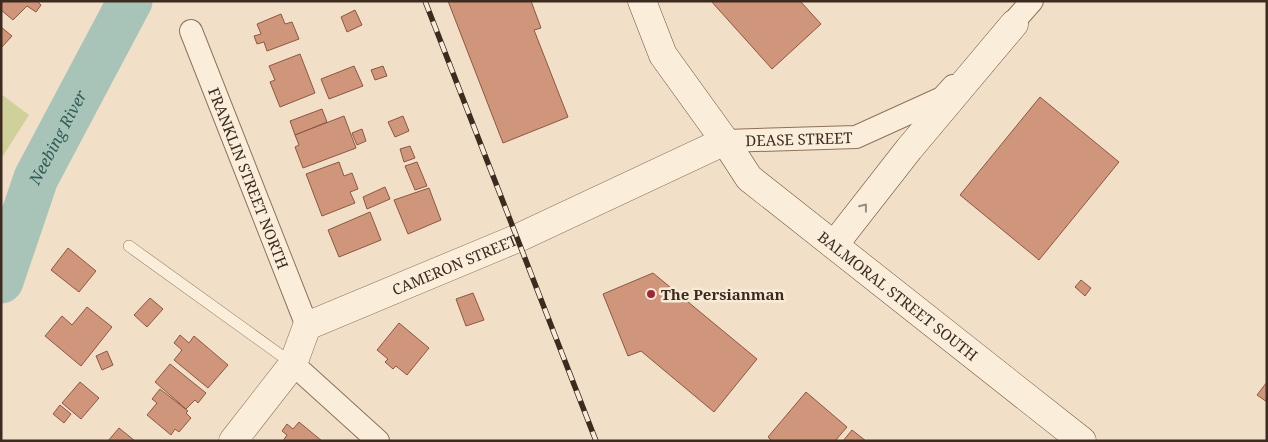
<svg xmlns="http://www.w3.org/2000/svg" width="1268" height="442" font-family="'Noto Serif',serif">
	<rect width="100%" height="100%" fill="#f1e0c7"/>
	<!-- green -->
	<path fill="#cfd09a" d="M1,94L29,115L1,159Z"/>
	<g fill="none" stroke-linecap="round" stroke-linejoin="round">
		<!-- river -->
		<path stroke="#a8c4b9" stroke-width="45" id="s1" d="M1,281L36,178L130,1"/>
	</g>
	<!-- building -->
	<g fill="#d0967c" stroke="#8e5640">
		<path d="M1,1H37L41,5L36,12L27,6L13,20L1,10Z"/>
		<path d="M448,1H531L541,28L534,30L568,117L503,143Z"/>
		<path d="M711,1H800L821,24L772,69Z"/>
		<path d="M355,10L362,25L347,32L341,17Z"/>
		<path d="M281,14L285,24L292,22L299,39L267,51L264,42L257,44L254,36L261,34L257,24Z"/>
		<path d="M1,27L12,36L1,48Z"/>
		<path d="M300,54L315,93L280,107L270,82L275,80L269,66Z"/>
		<path d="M354,66L363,86L329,99L321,79Z"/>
		<path d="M383,66L387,76L375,80L371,70Z"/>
		<path d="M1040,97L1119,162L1039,260L960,195Z"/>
		<path d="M322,109L327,122L295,135L290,121Z"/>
		<path d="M344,116L356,148L303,168L295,147L299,145L295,135Z"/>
		<path d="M403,116L409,131L395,137L388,122Z"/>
		<path d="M362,129L366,141L357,145L352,133Z"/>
		<path d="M410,146L415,158L404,162L400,149Z"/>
		<path d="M339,162L344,176L352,173L358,189L350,192L355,203L322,216L306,174Z"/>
		<path d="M417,162L427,186L415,190L405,166Z"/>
		<path d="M385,187L390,199L367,209L363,197Z"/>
		<path d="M429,188L441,220L408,234L394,200Z"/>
		<path d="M370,212L381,240L339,257L328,230Z"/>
		<path d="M68,248L96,271L79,292L51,270Z"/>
		<path d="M653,273L757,359L714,412L641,351L628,356L603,294Z"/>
		<path d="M1081,280L1091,288L1085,296L1075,287Z"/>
		<path d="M473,293L484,320L466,326L456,299Z"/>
		<path d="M150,298L163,309L147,327L134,315Z"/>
		<path d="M87,307L112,327L81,366L45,336L62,316L72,325Z"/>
		<path d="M399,323L429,348L407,375L396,366L393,369L385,362L388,359L377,350Z"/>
		<path d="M180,335L189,343L194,336L228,365L208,388L174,360L182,350L174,343Z"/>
		<path d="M107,351L113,365L102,370L96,356Z"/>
		<path d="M170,364L206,393L198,403L195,400L186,409L155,382Z"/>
		<path d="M80,382L99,398L81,419L62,403Z"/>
		<path d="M1267,382V402L1257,395Z"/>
		<path d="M160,389L188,411L186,413L191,418L179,432L175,429L171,435L147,415L157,403L152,399Z"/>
		<path d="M806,392L847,427L835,441H772L768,437Z"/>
		<path d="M60,405L71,414L64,423L53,414Z"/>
		<path d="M299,422L322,441H283L287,435L282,431L287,424L293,429Z"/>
		<path d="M119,428L135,441H108Z"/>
		<path d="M852,430L866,441H843Z"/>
	</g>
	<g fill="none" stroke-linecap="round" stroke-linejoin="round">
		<!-- service casing -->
		<g stroke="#8e715b" stroke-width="12">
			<path id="service" d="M129,246L293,364"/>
		</g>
		<!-- minor casing -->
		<g stroke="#8e715b" stroke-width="24">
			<g id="minor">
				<path id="s2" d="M191,31L307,326"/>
				<path d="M1001,36L1032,1"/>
				<path id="s3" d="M725,141L856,137L942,98L953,86"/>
				<path d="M293,364L378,441"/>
			</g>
		</g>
		<!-- tertiary casing -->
		<g stroke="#8e715b" stroke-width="29">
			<g id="tertiary">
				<path id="s4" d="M233,441L293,364L307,326L518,238L725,141"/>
			</g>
		</g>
		<!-- secondary casing -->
		<g stroke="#70523e" stroke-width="29">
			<g id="secondary">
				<path id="s5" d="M642,1L663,55L725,141L749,178L1082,441"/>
				<path d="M834,245L909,149L1014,24"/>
			</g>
		</g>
		<!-- service -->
		<use href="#service" stroke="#faeedb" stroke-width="11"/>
		<!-- minor -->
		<use href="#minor" stroke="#faeedb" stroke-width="22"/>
		<!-- tertiary -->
		<use href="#tertiary" stroke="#faeedb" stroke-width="28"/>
		<!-- secondary -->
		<use href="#secondary" stroke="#faeedb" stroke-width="28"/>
		<!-- rail casing -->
		<g stroke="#3d2b20" stroke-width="5.5">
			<path id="rail" d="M425,1L596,441"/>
		</g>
		<!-- rail -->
		<use href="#rail" stroke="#f7ebd7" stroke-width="4" stroke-dasharray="11" stroke-linecap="butt"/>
	</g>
	<!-- one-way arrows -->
	<defs><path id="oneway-chevron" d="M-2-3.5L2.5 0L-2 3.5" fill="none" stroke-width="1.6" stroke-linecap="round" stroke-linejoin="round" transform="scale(1.25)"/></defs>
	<use stroke="#9c8c7e" href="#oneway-chevron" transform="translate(864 207) rotate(-52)"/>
	<!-- markers -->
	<circle fill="#9f2836" stroke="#f7ebd7" stroke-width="2" cx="651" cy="294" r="5"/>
	<g text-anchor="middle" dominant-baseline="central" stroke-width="5" stroke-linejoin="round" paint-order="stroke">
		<!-- street labels -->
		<g font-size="15" fill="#3d2b20" stroke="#f7ebd7">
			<text stroke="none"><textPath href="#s3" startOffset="74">DEASE STREET</textPath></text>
			<text stroke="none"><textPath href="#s2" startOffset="158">FRANKLIN STREET NORTH</textPath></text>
			<text stroke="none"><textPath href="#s4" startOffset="298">CAMERON STREET</textPath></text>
			<text stroke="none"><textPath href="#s5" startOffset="398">BALMORAL STREET SOUTH</textPath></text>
		</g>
		<!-- poi labels -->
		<g font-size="15" font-weight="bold" fill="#3d2b20" stroke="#f7ebd7" text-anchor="start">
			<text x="661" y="294">The Persianman</text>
		</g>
		<!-- water labels -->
		<g font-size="16" font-style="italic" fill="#2e5e55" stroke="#f7ebd7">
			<text stroke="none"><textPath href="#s1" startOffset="155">Neebing River</textPath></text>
		</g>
	</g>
	<!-- border -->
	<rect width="1268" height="442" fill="none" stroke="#3d2b20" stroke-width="5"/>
</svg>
